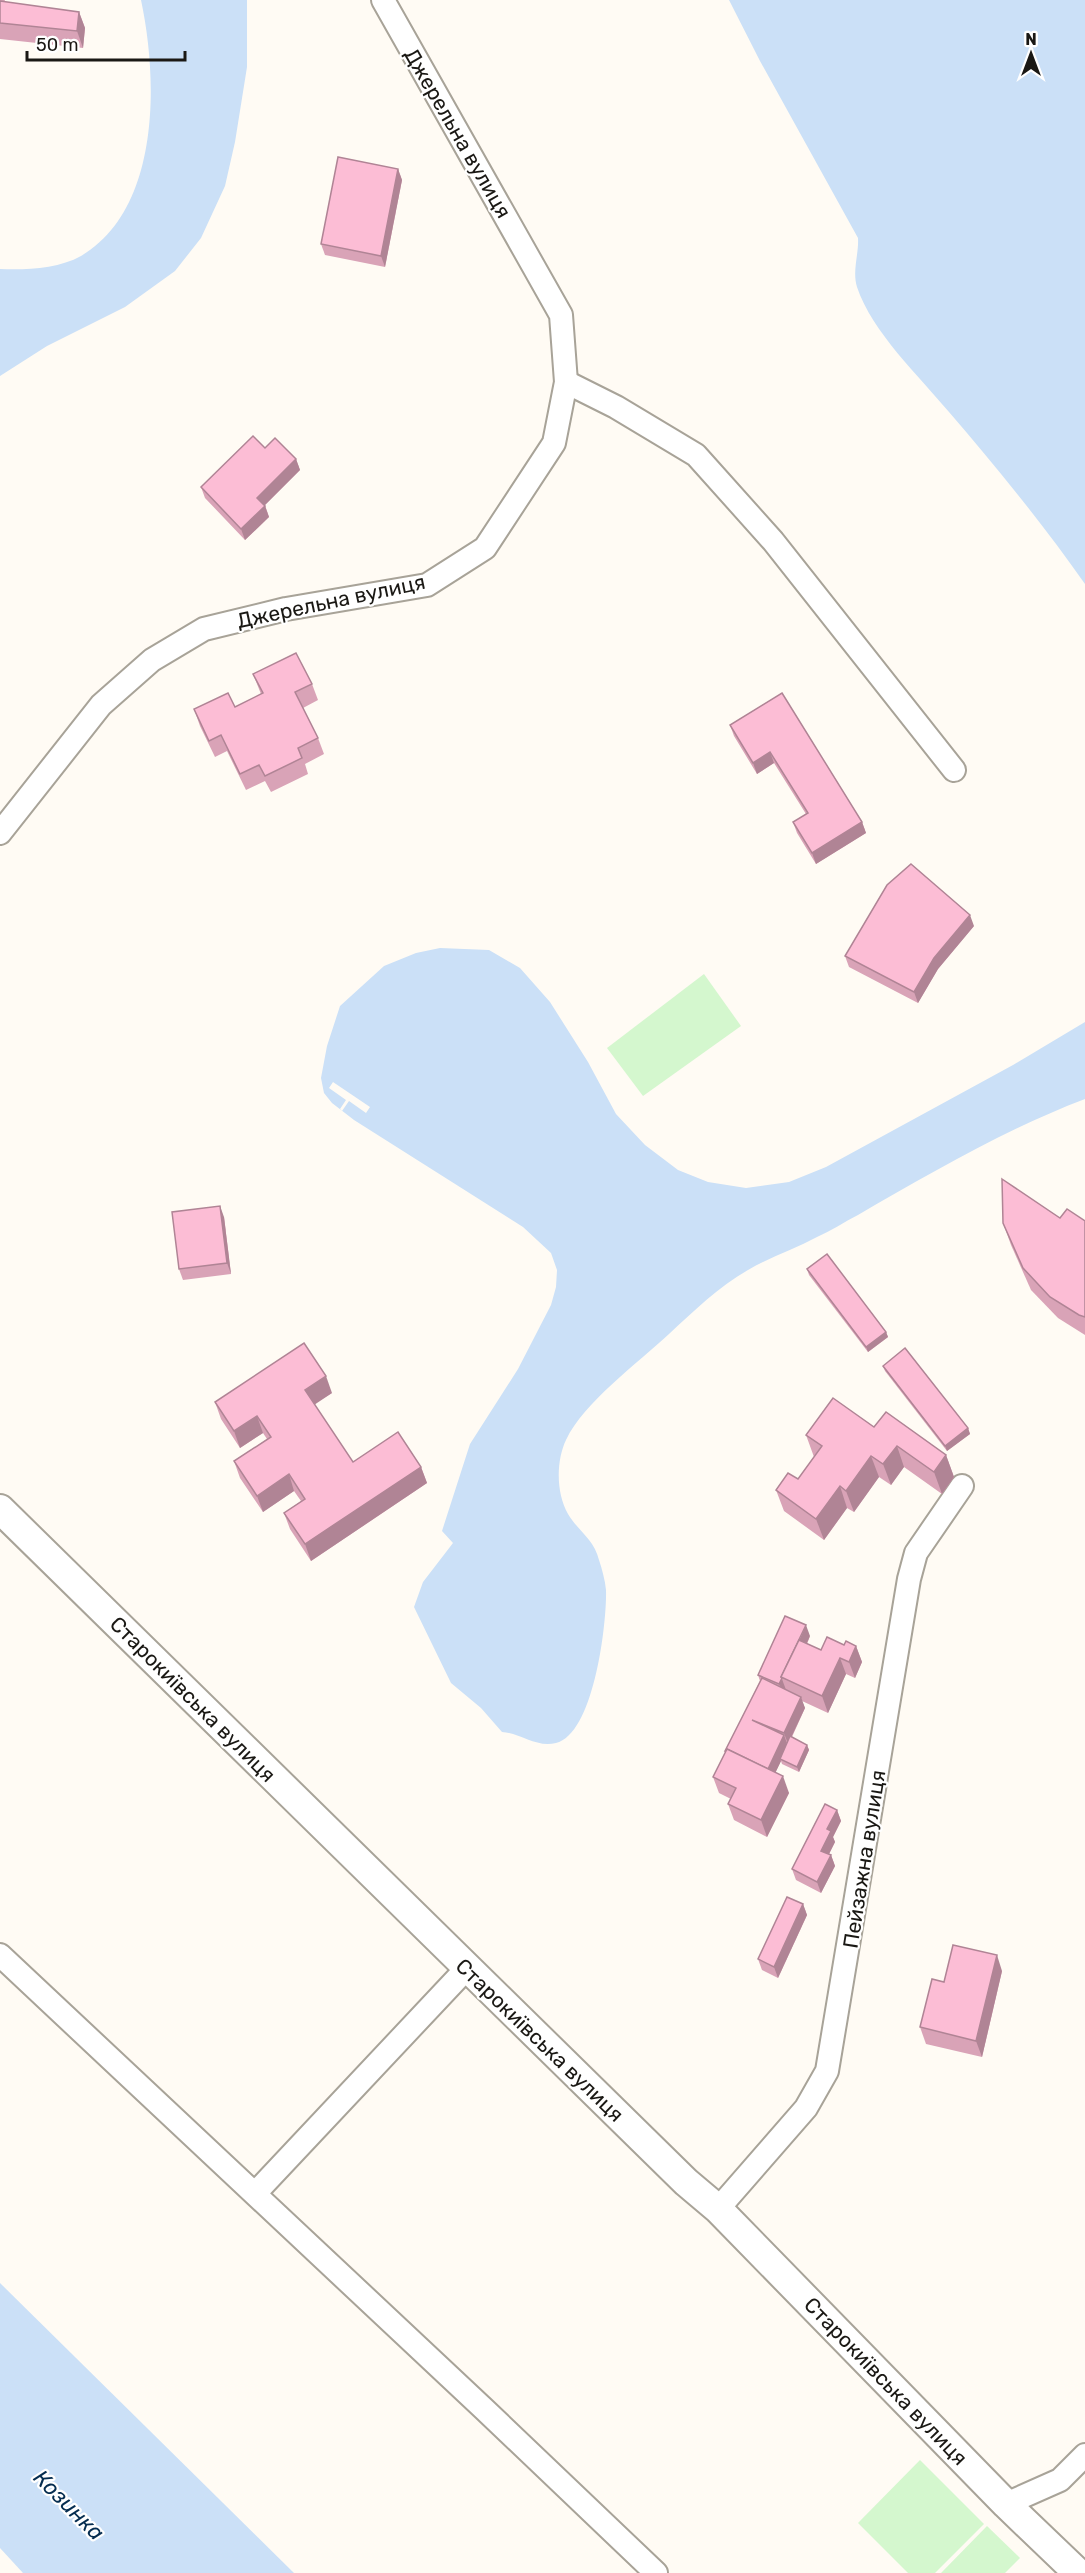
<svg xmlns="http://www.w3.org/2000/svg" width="1085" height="2573" font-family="Rubik,sans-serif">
	<rect width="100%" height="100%" fill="#fffbf4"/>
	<!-- green -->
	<g fill="#d4f7ce">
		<path d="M704,974L741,1026L643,1096L607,1048Z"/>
		<path d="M920,2460L984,2524L935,2573H908L858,2523Z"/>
		<path d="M987,2526L1020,2558L1005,2573H941Z"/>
	</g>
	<!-- water -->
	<g fill="#cbe0f7">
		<path d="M141,0H247V67L235,142L225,186L201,238L175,271L125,307L47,346L0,376V269C25,270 58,269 81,256C161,209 158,79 141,0Z"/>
		<path d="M729,0H1085V584C1043,524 997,468 949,412C919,376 872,332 857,287C852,271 859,254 858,238L760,61Z"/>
		<path d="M440,948L489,950L520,968L550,1002L588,1062L616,1114L645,1145L678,1170L708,1182L746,1188L789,1182L826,1167L1013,1065L1085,1022V1099C1006,1129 931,1173 858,1215C844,1222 831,1231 817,1237C795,1249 770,1257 748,1270C718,1287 694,1311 669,1334C638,1363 584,1402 566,1440C556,1461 556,1493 568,1514C578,1531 594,1539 599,1560C602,1569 605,1580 606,1590C607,1623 594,1734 556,1743C536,1748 521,1733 502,1732L481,1708L451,1683L414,1607L423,1582L453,1543L442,1531L470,1444L518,1369L551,1305L556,1287L557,1270L551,1253L523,1227L354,1120L332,1103L324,1093L321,1078L327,1046L340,1006L384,966L416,953Z"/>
		<path d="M0,2283L294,2573H23L0,2548Z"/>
	</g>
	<!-- pier -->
	<path fill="#fffbf4" d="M333,1082L370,1107L366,1113L349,1101L342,1111L340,1109L346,1100L329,1088Z"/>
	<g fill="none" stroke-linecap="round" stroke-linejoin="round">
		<!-- minor casing -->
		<g stroke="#a8a398" stroke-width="26">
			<g id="minor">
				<path d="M566,382L616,407L696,455L773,541L954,770"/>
				<path d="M0,833L101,705L152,660L204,629L286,609L427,585L485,548L554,443L566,382L561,315L383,0"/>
				<path d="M0,1955L484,2409L656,2573"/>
				<path d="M262,2186L467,1968"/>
				<path d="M718,2209L806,2108L827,2071L909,1579L916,1553L962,1486"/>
				<path d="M1006,2504L1060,2480L1085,2455"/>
			</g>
		</g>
		<!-- tertiary casing -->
		<g stroke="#a8a398" stroke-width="32">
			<path id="tertiary" d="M0,1509L686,2182L718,2209L1006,2504L1078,2573"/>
		</g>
		<!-- minor -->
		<use href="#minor" stroke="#fff" stroke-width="22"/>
		<!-- tertiary -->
		<use href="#tertiary" stroke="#fff" stroke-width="28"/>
	</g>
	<!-- wall -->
	<g fill="#d9a3b7">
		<path d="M0,0H5L4,2L79,12L85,28L83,48L0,39Z"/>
		<path d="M398,169L402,180L385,267L325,255L321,244Z"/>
		<path d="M265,448L296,459L300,470L265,505L269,517L245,540L205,498L201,487Z"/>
		<path d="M253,674L312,684L318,700L303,708L318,738L324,754L305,764L308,774L271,792L265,781L246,790L227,751L215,757L200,726L194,709L235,707L261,694Z"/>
		<path d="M782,693L862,822L866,833L816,864L797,833L793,822L806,814L774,763L757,774L734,736L730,725Z"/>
		<path d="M974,926L938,969L918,1003L849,967L845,956Z"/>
		<path d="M224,1217L231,1274L183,1280L179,1269Z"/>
		<path d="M1060,1218L1085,1221V1335L1058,1318L1031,1290L1011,1245L1003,1223Z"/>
		<path d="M807,1269L886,1332L888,1337L868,1352L809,1275Z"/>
		<path d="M883,1366L968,1428L970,1434L947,1451L885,1371Z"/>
		<path d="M332,1393L314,1404L353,1462L421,1467L427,1483L311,1561L290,1529L284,1513L301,1501L294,1491L263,1512L240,1478L234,1461L267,1439L263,1433L240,1448L221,1419L215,1402Z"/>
		<path d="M874,1427L946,1455L954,1477L942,1494L904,1467L891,1485L879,1477L854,1512L847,1508L824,1540L784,1511L776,1490L798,1479L814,1457L806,1435Z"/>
		<path d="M810,1636L807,1644L821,1650L844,1645L856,1646L862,1662L855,1678L846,1674L828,1713L802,1701L805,1708L792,1737L807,1745L809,1750L799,1772L782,1764L781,1761L775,1773L789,1793L767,1837L734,1820L728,1804L731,1799L719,1793L713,1777L760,1681L758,1675Z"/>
		<path d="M837,1810L841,1821L833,1837L835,1842L829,1854L831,1855L835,1866L821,1893L796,1880L792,1869Z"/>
		<path d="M803,1904L807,1915L778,1978L762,1970L758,1959Z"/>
		<path d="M1002,1971L982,2057L926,2044L920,2027L944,1982Z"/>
	</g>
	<!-- shaded-wall -->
	<g fill="#b08495">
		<path d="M79,12L85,28L83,48L77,31Z"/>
		<path d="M398,169L402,180L385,267L381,256Z"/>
		<path d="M296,459L300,470L261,509L257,498Z"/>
		<path d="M265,506L269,517L245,540L241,529Z"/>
		<path d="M770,752L774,763L757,774L753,763Z"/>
		<path d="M862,822L866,833L816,864L812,853Z"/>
		<path d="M970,915L974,926L938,969L918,1003L914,992L934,958Z"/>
		<path d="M220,1206L224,1217L231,1274L227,1263Z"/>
		<path d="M886,1332L888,1337L868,1352L866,1347Z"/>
		<path d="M326,1376L332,1393L311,1407L305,1390Z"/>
		<path d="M257,1416L263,1433L240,1448L234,1431Z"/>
		<path d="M968,1428L970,1434L947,1451L945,1446Z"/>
		<path d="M897,1446L904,1467L891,1485L883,1464Z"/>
		<path d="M946,1455L954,1477L942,1494L934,1472Z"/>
		<path d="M871,1456L879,1477L854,1512L846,1491Z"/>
		<path d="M421,1467L427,1483L311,1561L305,1544Z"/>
		<path d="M289,1474L294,1491L263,1512L257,1496Z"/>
		<path d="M840,1486L847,1508L824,1540L816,1519Z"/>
		<path d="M806,1625L810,1636L790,1681L782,1678Z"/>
		<path d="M856,1646L862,1662L855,1678L849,1662Z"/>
		<path d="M840,1658L846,1674L828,1713L822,1696Z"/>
		<path d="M782,1679L786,1690L783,1695L779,1684Z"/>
		<path d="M801,1697L805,1708L788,1744L784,1733Z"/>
		<path d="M784,1735L788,1746L780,1759L781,1761L771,1782L767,1771Z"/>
		<path d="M807,1745L809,1750L799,1772L797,1767Z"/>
		<path d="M783,1776L789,1793L767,1837L761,1820Z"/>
		<path d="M837,1810L841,1821L833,1837L835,1842L825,1862L821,1851L827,1829Z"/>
		<path d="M831,1855L835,1866L821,1893L817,1882Z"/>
		<path d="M803,1904L807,1915L778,1978L774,1967Z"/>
		<path d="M997,1955L1002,1971L982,2057L976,2041Z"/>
	</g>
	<!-- building -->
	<g fill="#fcbdd5" stroke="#b08495" stroke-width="1.5">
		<path d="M0,1L79,12L77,31L0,23Z"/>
		<path d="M338,157L398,169L381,256L321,244Z"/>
		<path d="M253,436L265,448L275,438L296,459L257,498L265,506L241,529L201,487Z"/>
		<path d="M296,653L312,684L295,692L318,738L298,748L302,758L265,776L259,765L240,774L221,735L209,741L194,709L228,693L235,707L263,693L253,674Z"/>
		<path d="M782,693L862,822L812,853L793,822L808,813L770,752L753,763L730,725Z"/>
		<path d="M911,864L970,915L934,958L914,992L845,956L887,885Z"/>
		<path d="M1002,1179L1060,1218L1067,1209L1085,1221V1317L1079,1315L1050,1297L1023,1268L1003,1223Z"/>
		<path d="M220,1206L227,1263L179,1269L172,1212Z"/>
		<path d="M827,1254L886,1332L866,1347L807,1269Z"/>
		<path d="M304,1343L326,1376L305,1390L353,1462L398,1432L421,1467L305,1544L284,1513L305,1499L289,1474L257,1496L234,1461L271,1437L257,1416L234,1431L215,1402Z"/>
		<path d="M905,1348L968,1428L945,1446L883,1366Z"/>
		<path d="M833,1398L874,1427L886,1412L946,1455L934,1472L897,1446L883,1464L871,1456L846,1491L840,1486L816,1519L776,1490L788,1473L798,1479L822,1446L806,1435Z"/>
		<path d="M785,1616L806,1625L781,1677L782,1678L779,1684L758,1675Z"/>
		<path d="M827,1637L844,1645L846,1641L856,1646L849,1662L840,1658L822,1696L781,1677L799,1640L821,1650Z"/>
		<path d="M762,1678L801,1697L784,1733L752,1720L784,1735L768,1769L727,1749L726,1751H725Z"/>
		<path d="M790,1736L807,1745L797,1767L780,1759Z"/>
		<path d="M727,1749L783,1776L761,1820L728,1804L736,1788L713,1777Z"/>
		<path d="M825,1804L837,1810L827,1829L831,1831L821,1851L831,1855L817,1882L792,1869Z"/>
		<path d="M787,1897L803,1904L774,1967L758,1959Z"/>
		<path d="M953,1945L997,1955L976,2041L920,2027L932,1979L944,1982Z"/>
	</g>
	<g text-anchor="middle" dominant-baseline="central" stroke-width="4.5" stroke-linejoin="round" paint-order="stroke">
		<!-- street labels -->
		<g font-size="21" fill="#1a1814" stroke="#fff">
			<text transform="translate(458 133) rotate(60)">Джерельна вулиця</text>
			<text transform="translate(331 601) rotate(-12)">Джерельна вулиця</text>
			<text transform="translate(193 1699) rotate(45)">Старокиївська вулиця</text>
			<text transform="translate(864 1859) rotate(-81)">Пейзажна вулиця</text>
			<text transform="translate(540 2040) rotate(44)">Старокиївська вулиця</text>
			<text transform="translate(886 2381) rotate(46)">Старокиївська вулиця</text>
		</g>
		<!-- water labels -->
		<g font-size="22" font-style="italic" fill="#052d50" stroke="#fff">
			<text transform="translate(69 2505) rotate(45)">Козинка</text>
		</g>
	</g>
	<!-- north arrow -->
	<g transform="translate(1031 54)" stroke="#ffffff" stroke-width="4.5" paint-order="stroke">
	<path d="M0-4.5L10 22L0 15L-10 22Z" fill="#1a1814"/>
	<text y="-9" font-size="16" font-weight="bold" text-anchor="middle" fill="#1a1814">N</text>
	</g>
	<!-- scale -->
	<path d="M27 51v9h158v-9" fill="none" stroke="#1a1814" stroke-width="3"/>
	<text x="36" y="51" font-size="18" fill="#1a1814" stroke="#ffffff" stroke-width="4.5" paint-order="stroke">50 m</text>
</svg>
